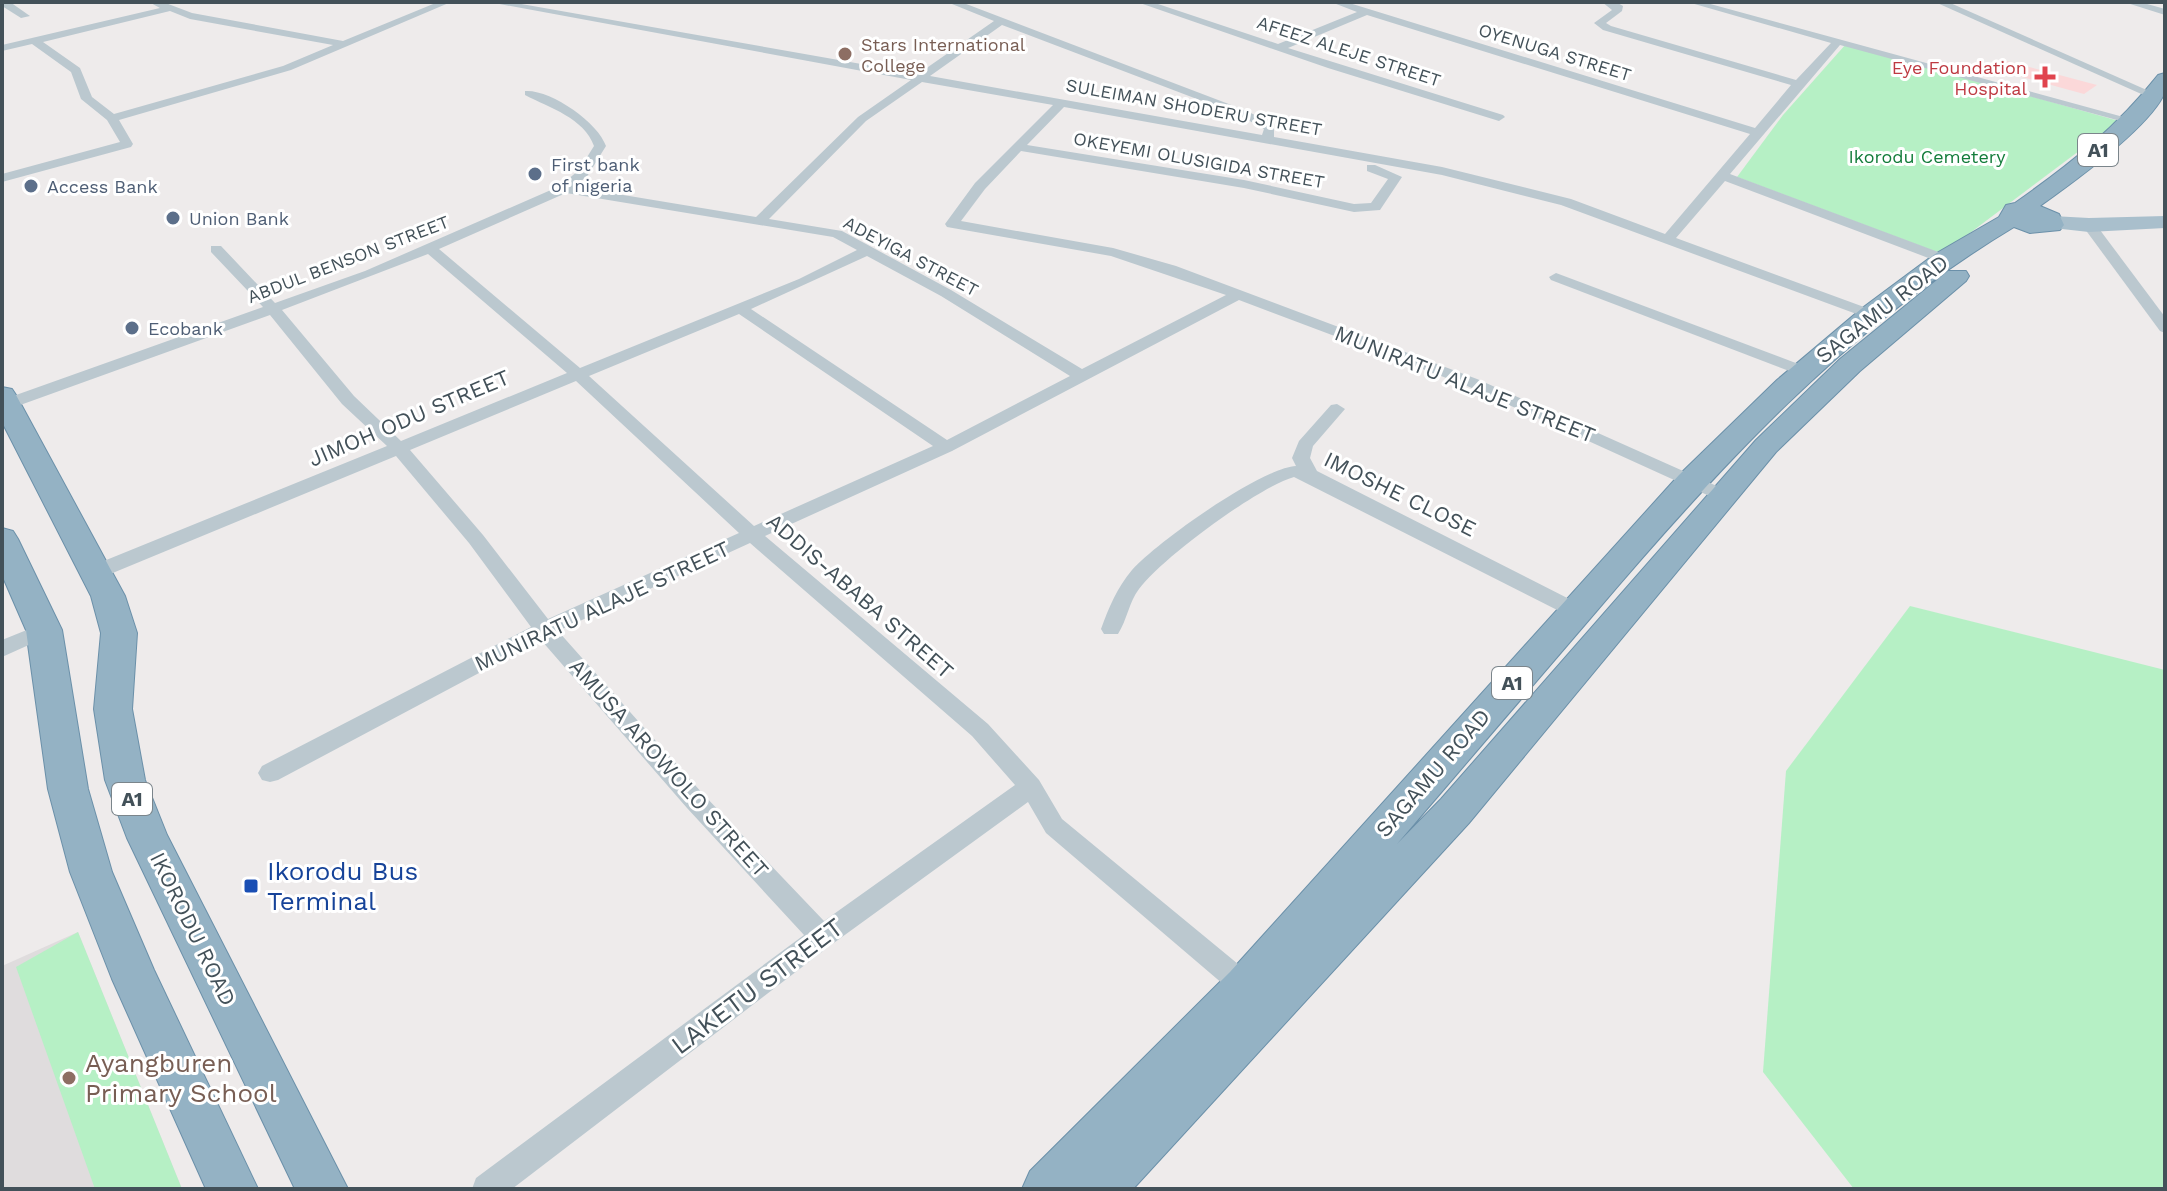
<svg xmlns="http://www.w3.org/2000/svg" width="2167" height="1191" font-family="'Work Sans',sans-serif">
	<rect width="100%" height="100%" fill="#eeebeb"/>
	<!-- education -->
	<path fill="#dfdcdd" d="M78,932L182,1189H2V966Z"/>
	<!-- medical -->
	<path fill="#fbd8d9" d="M2007,61L2097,85L2084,94L1993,69Z"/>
	<!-- green -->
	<g fill="#b6f0c5">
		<path d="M1846,44L2119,121L1942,254L1737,177L1783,115Z"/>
		<path d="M1910,606L2165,670V1189H1854L1763,1072L1786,771Z"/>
		<path d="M78,932L182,1189H95L16,967Z"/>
	</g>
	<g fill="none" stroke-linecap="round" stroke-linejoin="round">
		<!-- trunk casing -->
		<g stroke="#6b90a9" stroke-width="2">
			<g id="trunk">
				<path d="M2165,73C2165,79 2166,87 2165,92C2151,127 2071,184 2040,206L2059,214L2064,225L2060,230L2030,233L2014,227C1847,327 1719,467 1594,614C1528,691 1462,768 1397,844L1441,799L1756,440L1840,359L1948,271H1966L1969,276L1966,281L1860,371L1776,452L1469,823L1133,1189H1022L1030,1171L1230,972L1679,475L1777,380L1861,309L1935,254L1999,217L2006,205L2015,203C2069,165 2117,127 2158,75Z"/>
				<path d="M2,387L12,389L16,395L125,596L137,633L132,709L145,780L167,835L348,1189H295L127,838L105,780L94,709L101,633L91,596L2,422Z"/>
				<path d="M2,528L13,531L18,539L62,630L88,789L112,872L154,970L258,1189H206L112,979L70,872L48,789L26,630L2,575Z"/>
			</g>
		</g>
		<!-- minor -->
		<g fill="#bbc8cf" fill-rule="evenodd">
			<path d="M2,2H10L30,16L21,18L2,6Z"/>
			<path d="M149,2H163L192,13L343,41L438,2H451L291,70L119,120L133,144L131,147L2,182V174L120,142L107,120L81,99L71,72L32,44L2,51V45L160,8ZM170,11L190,19L333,45L283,66L114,114L92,97L80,68L43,42Z"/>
			<path d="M489,2H510L918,74L994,21L947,2H961L1247,111L1274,125V137L1442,167L1571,199L1665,234L1750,134L1367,15L1288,48L1503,115L1505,117L1499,121L1328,68L1137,2H1152L1278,44L1357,12L1331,2H1346L1755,128L1791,85L1603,30L1594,23L1612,10L1602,2H1616L1623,6L1622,11L1606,23L1611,26L1796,80L1831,43L1691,3L1703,2L2138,121L2128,123L1840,45L1730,174L1949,256V262H1939L1725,181L1676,238L1875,311L1878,314L1870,319L1561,205L1442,175L1064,107L1027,145L1244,180L1354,204L1371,203L1388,179L1367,171V165H1375L1402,177L1380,210L1354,212L1244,188L1021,151L985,189L961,221L1113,248L1176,266L1477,379L1728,491L1731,495L1722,501L1716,499L1465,385L1239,300L952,451L765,536L988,724L1039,780L1062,819L1255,978L1259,987L1255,996L1246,999L1237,996L1046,833L1028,802L831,945L512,1189H472L476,1178L804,935L687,808L541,640L278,780L270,782L262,780L258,773L262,766L531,627L469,543L396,456L103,577H89L86,572L89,567L387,446L342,404L270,315L12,408H2V400L263,307L211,252V246H221L275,303L365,271L560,186L579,170L594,146C584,118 550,108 525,95V91C550,89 598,122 606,146L588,175L575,187L756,217L858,117L911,80ZM1002,25L1239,115L1264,129L1262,135L930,76ZM922,82L1053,105L975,183L945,224L947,227L1111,256L1226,295L1082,369L951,290L842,231L769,219L866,121ZM566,193L833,237L857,250L799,279L580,368L439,249ZM428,254L567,373L401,441L354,396L282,310ZM867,256L941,296L1070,376L947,440L751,309ZM739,314L933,446L754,526L589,376ZM576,381L739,533L548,619L483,535L410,450ZM750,543L972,736L1015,785L824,921L703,794L558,631Z"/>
			<path d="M1935,2H1948L2158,95L2148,97Z"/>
			<path d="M2124,2H2140L2165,9V15Z"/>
			<path d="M2089,221L2094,222L2165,317V333L2160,331L2082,225Z"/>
			<path d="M1556,273L1809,368L1811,371L1803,376L1797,374L1551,280L1549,277Z"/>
			<path d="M1337,404L1345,409L1313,446L1310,458L1317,471L1583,606L1586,611L1583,616H1569L1294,477C1258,487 1162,558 1139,589C1129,602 1127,620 1118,634H1104L1101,629C1109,607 1117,588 1132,570C1157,542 1261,468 1296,466L1292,458L1299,441L1331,405Z"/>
			<path d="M44,623L54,630L51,635L2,657V640Z"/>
		</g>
		<!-- primary -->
		<path fill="#a9bfcc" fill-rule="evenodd" d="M2052,216L2089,218L2165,216V228L2089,232L2044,227L2041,222Z"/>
		<!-- trunk -->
		<use href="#trunk" fill="#94b2c4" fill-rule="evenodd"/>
	</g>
	<!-- markers -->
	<g fill="#8d6e63" stroke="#fff" stroke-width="3">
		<circle cx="845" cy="54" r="8"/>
		<circle cx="69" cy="1078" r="8"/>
	</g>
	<path fill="#e0444e" stroke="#fff" stroke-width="3" d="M2041 65h8v8h8v8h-8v8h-8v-8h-8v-8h8z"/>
	<g fill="#5c6f8a" stroke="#fff" stroke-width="3">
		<circle cx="535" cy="174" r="8"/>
		<circle cx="31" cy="186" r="8"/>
		<circle cx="173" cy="218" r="8"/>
		<circle cx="132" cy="328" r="8"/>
	</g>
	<rect fill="#1a4fb4" stroke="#fff" stroke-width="3" x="243" y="878" width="16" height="16" rx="4"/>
	<g text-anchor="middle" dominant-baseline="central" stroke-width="6" stroke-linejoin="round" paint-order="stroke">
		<!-- far-education labels -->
		<g font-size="18" fill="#785e54" stroke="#fff" text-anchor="start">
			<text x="861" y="44">Stars International<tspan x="861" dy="21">College</tspan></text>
		</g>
		<!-- far-street labels -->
		<g font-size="18" fill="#435159" stroke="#fff">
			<text transform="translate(1349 51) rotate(18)">AFEEZ ALEJE STREET</text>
			<text transform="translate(1555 52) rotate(17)">OYENUGA STREET</text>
			<text transform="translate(1194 107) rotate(10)">SULEIMAN SHODERU STREET</text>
			<text transform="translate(1199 160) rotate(10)">OKEYEMI OLUSIGIDA STREET</text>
			<text transform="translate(911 256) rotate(28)">ADEYIGA STREET</text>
			<text transform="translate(348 259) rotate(-21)">ABDUL BENSON STREET</text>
		</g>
		<!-- far-health labels -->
		<g font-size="18" fill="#be3a42" stroke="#fff" text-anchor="end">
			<text x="2027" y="67">Eye Foundation<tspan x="2027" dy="21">Hospital</tspan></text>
		</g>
		<!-- far-park labels -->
		<g font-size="18" fill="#127c3a" stroke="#fff">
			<text x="1927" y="156">Ikorodu Cemetery</text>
		</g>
		<!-- far-service labels -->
		<g font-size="18" fill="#4e5e75" stroke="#fff" text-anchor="start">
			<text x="551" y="164">First bank<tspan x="551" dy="21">of nigeria</tspan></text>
			<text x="47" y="186">Access Bank</text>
			<text x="189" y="218">Union Bank</text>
			<text x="148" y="328">Ecobank</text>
		</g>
		<!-- shield labels -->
		<g fill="#fff" stroke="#7b858b" stroke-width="2">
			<rect x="2078" y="134" width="40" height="32" rx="6"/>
			<rect x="1492" y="667" width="40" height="32" rx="6"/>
			<rect x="112" y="783" width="40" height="32" rx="6"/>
		</g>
		<g font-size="20" font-weight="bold" fill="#435159">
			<text x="2098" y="150">A1</text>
			<text x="1512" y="683">A1</text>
			<text x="132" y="799">A1</text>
		</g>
		<!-- street labels -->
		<g font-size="22" fill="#435159" stroke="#fff">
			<text transform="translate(1882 309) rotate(-38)">SAGAMU ROAD</text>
			<text transform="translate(1465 384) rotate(22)">MUNIRATU ALAJE STREET</text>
			<text transform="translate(409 418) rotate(-23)">JIMOH ODU STREET</text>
			<text transform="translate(1400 494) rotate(26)">IMOSHE CLOSE</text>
			<text transform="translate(860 596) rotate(41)">ADDIS-ABABA STREET</text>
			<text transform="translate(602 606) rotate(-25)">MUNIRATU ALAJE STREET</text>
			<text transform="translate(669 768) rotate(48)">AMUSA AROWOLO STREET</text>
			<text transform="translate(1433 773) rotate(-49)">SAGAMU ROAD</text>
			<text transform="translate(193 929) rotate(64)">IKORODU ROAD</text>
		</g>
		<!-- near-transit labels -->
		<g font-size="26" fill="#164399" stroke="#fff" text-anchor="start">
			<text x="267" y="871">Ikorodu Bus<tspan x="267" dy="30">Terminal</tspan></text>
		</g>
		<!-- near-street labels -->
		<g font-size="26" fill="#435159" stroke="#fff">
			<text transform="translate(757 986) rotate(-37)">LAKETU STREET</text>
		</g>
		<!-- near-education labels -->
		<g font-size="26" fill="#785e54" stroke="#fff" text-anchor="start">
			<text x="85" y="1063">Ayangburen<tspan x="85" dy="30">Primary School</tspan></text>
		</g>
	</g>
	<!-- border -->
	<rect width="2167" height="1191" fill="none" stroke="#435159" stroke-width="8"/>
</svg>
